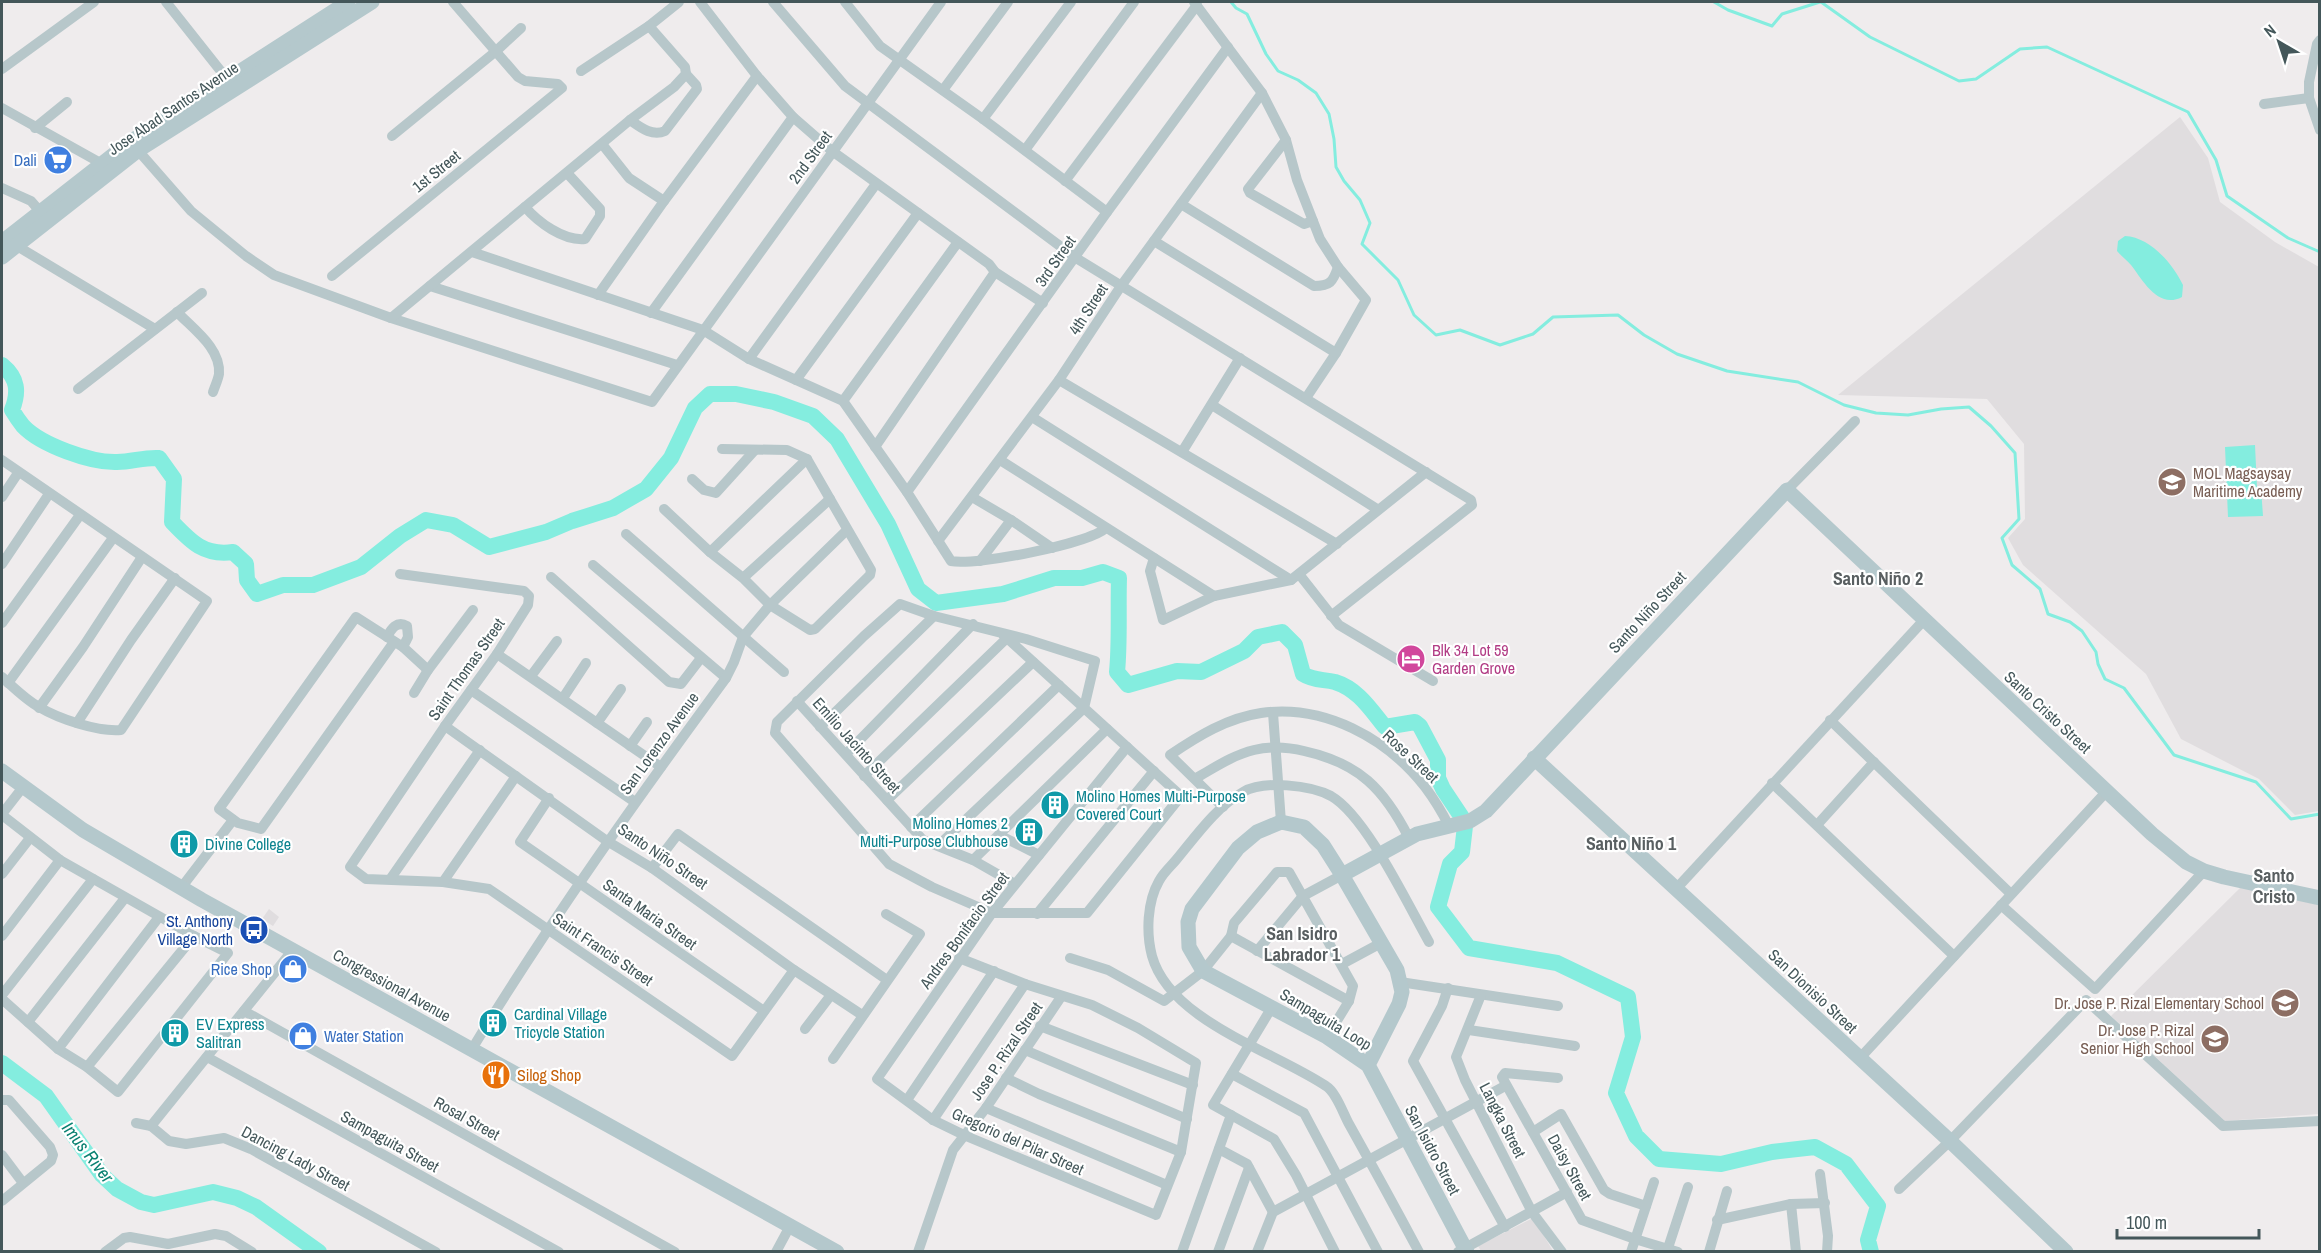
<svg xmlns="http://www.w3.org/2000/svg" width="2321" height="1253" font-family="'Archivo Narrow',sans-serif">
	<rect width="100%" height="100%" fill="#efeced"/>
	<!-- education -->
	<g fill="#e0dddf">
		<path d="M2180,117L2208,158L2220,202L2275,242L2319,267V811L2295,815L2259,779L2181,739L2146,674L2023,565L2008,538L2025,519L2024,444L1987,399L1838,395Z"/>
		<path d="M2241,887L2319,905V1114L2225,1121L2111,1016Z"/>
		<path d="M269,909L279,917L273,926L262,919Z"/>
		<path d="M1533,1218L1553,1251H1481L1478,1246Z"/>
	</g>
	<!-- water -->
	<g fill="#84eddf">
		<path d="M2125,236C2150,237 2173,264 2183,285L2182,297C2158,310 2142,279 2131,265C2127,260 2121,256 2117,251L2118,241Z"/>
		<path d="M2255,445L2257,488H2261L2263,516L2228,517L2225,447Z"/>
	</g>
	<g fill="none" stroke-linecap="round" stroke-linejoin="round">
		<!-- stream -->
		<g stroke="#84eddf" stroke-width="3">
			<path d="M1231,2L1236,8L1247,14L1266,54L1278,71L1298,80L1316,93L1329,114L1334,139L1336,167L1344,181L1360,200L1370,223L1362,244L1398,280L1414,315L1436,335L1460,330L1500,345L1533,334L1553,317L1618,315L1644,335L1677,354L1727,371L1798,382L1844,405L1876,413L1908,415L1941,409L1969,407L1991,426L2015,453L2019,519L2002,538L2012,565L2040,589L2048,614L2070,622L2082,631L2096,652L2098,664L2105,679L2124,688L2174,755L2256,782L2291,819L2320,814"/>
			<path d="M1714,2L1728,10L1772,26L1782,14L1820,2"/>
			<path d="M1821,2L1870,37L1959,81L1976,79L2020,49L2047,47L2188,112L2216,160L2227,196L2288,238L2320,252"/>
		</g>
		<!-- river -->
		<g stroke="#84eddf" stroke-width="16">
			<path d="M2,365C18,378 19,392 12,410C15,415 19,421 23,426C41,445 91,463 117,462C132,462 144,457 159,458L174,479L172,522C191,542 204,556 233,552L246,564L247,580L257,594L283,585H313L361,567L400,536L426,520L453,525L489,547L546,532L572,521L613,508L646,489L671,458L695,408L710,394H736L774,402L813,416L837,439L888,524L918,589L936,603L1003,594L1054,578H1082L1103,572L1119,578C1118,610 1120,641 1117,672L1128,685L1177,671L1201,672L1244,651L1258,637L1282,632L1295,645L1303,674C1314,681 1323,679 1335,682C1358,689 1371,710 1385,727L1415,722L1420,726L1438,760V778L1443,789L1463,819L1465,826L1462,852L1450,864L1438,907L1469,948L1557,963L1628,997L1633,1037L1616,1093L1636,1136L1659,1159L1721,1164L1772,1152L1815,1147L1846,1164L1878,1206L1868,1240L1871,1252"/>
			<path d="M2,1063L46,1096L102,1175L117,1189L141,1202L154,1205L213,1192L237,1198L256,1207L319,1252"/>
		</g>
		<!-- street -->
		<g stroke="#b7c7ca" stroke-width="10">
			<path d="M166,2L231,84"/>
			<path d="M700,2L757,76L793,117L832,151L989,264L995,272L1043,303"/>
			<path d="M773,2L845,86L1076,258L1471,500L1472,505L1331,616"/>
			<path d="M845,2L880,46L983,119L1107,212"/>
			<path d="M1194,2L1262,93L1286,140L1297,180L1320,239L1338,267L1366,300L1336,353L1306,398"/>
			<path d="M2320,40L2317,44L2309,82V98L2320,130"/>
			<path d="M2,69L94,2"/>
			<path d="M581,71L649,26L679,2"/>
			<path d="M943,90L1008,2"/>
			<path d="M2264,104L2309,98"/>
			<path d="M2,108L106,166"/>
			<path d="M983,119L1071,2"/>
			<path d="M630,120C640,127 652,137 665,131L697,89L696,85L686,74"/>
			<path d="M35,128L67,102"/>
			<path d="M392,136L495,52L521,28"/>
			<path d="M1286,140L1248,189L1250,193L1304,224L1313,221"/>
			<path d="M602,144L629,178L664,201"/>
			<path d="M135,147L191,211L246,256L274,275L391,318L652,402L941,2"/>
			<path d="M1025,150L1134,2"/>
			<path d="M1065,181L1197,5"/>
			<path d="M2,188L31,201L44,216"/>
			<path d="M1181,204L1314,286C1330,286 1333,282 1338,267"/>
			<path d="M525,207C538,222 563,241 585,239L600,216V209L567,173"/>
			<path d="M14,240L22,249L155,329"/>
			<path d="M1154,241L1336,353"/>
			<path d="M472,252L703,330L749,359L843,401L907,492L951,561C976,566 1088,544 1106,528"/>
			<path d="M332,276L562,88L558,84L525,81L518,77L453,2"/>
			<path d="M430,286L677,365"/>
			<path d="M598,295L664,201L757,76"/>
			<path d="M177,312C193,329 221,348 219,374C218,380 215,386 213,392"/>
			<path d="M651,313L793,117"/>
			<path d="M391,318L630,120L674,87L686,74L685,67L649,26"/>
			<path d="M749,359L876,184"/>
			<path d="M796,380L918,213"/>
			<path d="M1059,380L1337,544"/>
			<path d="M78,389L202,293"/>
			<path d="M843,401L958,242"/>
			<path d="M1212,405L1377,509"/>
			<path d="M1032,417L1291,580"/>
			<path d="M875,447L995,272"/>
			<path d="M722,449L787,450L807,459L830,499"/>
			<path d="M1182,452L1240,358"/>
			<path d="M2,460L207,601L121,730C98,732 59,719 39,707C26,700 13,687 2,677"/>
			<path d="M1000,460L1214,596"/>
			<path d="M692,479L704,490L716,493L755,450"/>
			<path d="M1787,490L1855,421"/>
			<path d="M907,492L1107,212L1228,47"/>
			<path d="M2,497L18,473"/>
			<path d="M972,497L1011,520L1052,548"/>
			<path d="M664,509L710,552L743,578L770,605L810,630L815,629L870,575L871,570L830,499L743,578"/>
			<path d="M626,534L784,672"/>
			<path d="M938,541L1059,380L1121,286L1262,93"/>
			<path d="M710,552L807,459"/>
			<path d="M1154,558L1150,571L1163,620L1214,596L1291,580L1426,472"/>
			<path d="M980,561L1011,520"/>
			<path d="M2,564L49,494"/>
			<path d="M593,565L726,678"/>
			<path d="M400,574L524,591L529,596L528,605L497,654L445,726L350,867L366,879L443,882L489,889L732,1056L794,970"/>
			<path d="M1299,574L1339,625L1433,681"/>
			<path d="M551,577L669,682L681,684L701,658"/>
			<path d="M2,623L80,515"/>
			<path d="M387,637C391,629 397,620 407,626L408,637L403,647"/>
			<path d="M394,642L261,829L238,823L219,809L356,617L403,647L428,670"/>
			<path d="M497,654L661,767"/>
			<path d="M531,676L557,641"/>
			<path d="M8,683L113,538"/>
			<path d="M471,690L635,802"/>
			<path d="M414,693L428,670L473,610"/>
			<path d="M563,698L586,663"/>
			<path d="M797,701L923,840L973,860L1015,884"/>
			<path d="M39,708L83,647L142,557"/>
			<path d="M1273,713L1281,822"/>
			<path d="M1830,720L2011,894"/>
			<path d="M77,723L131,640L175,578"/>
			<path d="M597,723L621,689"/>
			<path d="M445,726L607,841L652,868L794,970L862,1015"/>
			<path d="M820,727L934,616"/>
			<path d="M630,746L647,722"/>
			<path d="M846,754L973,624"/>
			<path d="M864,776L1007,638"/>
			<path d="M1196,778C1214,768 1233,755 1254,750C1271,746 1287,747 1304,751C1359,763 1384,789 1409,838"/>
			<path d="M1772,783L1954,956"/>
			<path d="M549,798L520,842L764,1011"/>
			<path d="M887,800L1033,662"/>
			<path d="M1223,807L1170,755C1198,736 1227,718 1261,713C1324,704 1387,738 1425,787C1434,799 1442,812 1449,826"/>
			<path d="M2,814L23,787"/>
			<path d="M2,815L60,860L194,936L228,953L118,1092L87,1067L58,1049L2,999"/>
			<path d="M1817,825L1874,762"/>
			<path d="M911,827L1059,685"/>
			<path d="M999,835L1039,855"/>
			<path d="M939,845L1084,708L1095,661L1026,639L934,616L900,604L864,636L777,722L775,733L889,864L932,887L992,913H1087L1181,796C1123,743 1065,691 1007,638L1001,633"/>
			<path d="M973,860L1107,729"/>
			<path d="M652,868L678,834L887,980"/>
			<path d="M2,874L30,838"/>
			<path d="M391,878L480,750"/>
			<path d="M443,882L516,776"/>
			<path d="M181,888L233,820"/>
			<path d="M1676,889L1924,620"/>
			<path d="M2001,905L2095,989L2204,871"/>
			<path d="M1037,914L1154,771"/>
			<path d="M2,936L60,860"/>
			<path d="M1231,936L1349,1001"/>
			<path d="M1257,951L1303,896L1342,875"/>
			<path d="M959,958L1025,984L1092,1005L1138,1028L1196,1063L1181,1152L1156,1215L966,1136L933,1120L877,1079L992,913L1127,747"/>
			<path d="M1070,958L1108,970L1164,1001L1203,971L1231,936L1234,923L1277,872H1289L1353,986L1349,1001L1327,1037"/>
			<path d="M1342,964L1381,943"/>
			<path d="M1400,982L1558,1006"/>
			<path d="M1448,988L1442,1006L1413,1061L1505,1227"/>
			<path d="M2,995L93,879"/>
			<path d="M1481,995L1456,1057L1465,1080L1532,1212L1562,1252"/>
			<path d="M1272,1007L1213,1105L1274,1139L1296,1175L1335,1252"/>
			<path d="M244,1011L675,1252"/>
			<path d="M28,1022L125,898"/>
			<path d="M1040,1026L1193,1085"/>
			<path d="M805,1029L831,995"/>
			<path d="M1469,1030L1575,1046"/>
			<path d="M58,1049L159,917"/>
			<path d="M472,1049C550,921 637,799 726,678L734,662L743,637L770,605L847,530"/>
			<path d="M1025,1050L1187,1119"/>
			<path d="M207,1057L559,1252"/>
			<path d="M1860,1058L2107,791"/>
			<path d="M833,1059L920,934L886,914"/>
			<path d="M87,1067L194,936"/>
			<path d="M1232,1074L1304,1113L1378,1252"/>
			<path d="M1006,1078L1039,1094L1181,1152"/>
			<path d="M1558,1078L1505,1073L1502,1077L1582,1220L1635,1239L1678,1252"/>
			<path d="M2,1100H9L50,1147L53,1155L51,1161L2,1201"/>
			<path d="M907,1100L994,971"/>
			<path d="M986,1108L1167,1185"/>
			<path d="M933,1120L1025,984"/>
			<path d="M136,1123L151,1126L169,1141L186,1144L224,1138L251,1149L436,1252"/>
			<path d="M151,1126L292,951"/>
			<path d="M1533,1132L1561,1114L1604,1190L1610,1194L1646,1206"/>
			<path d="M1219,1149L1247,1164L1273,1212"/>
			<path d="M2,1155L23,1183"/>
			<path d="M1820,1174L1828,1236L1827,1252"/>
			<path d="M1899,1189L1950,1141L2086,1000L2223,1126L2320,1121"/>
			<path d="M1791,1204L1796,1252"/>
			<path d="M1717,1220L1791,1204L1825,1203"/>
			<path d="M1668,1248L1688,1187"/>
			<path d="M105,1252L124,1238L130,1237L168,1244L215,1234L226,1236L252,1252"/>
			<path d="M776,1252L790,1226"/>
			<path d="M918,1252L953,1150L986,1108L1061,997"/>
			<path d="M1182,1252L1231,1115"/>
			<path d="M1218,1252L1249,1168"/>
			<path d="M1257,1252L1273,1212L1505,1086"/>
			<path d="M1419,1252C1396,1209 1373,1167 1349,1124C1343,1113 1336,1092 1326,1086C1274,1051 1170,1021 1152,956C1146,933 1147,902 1159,881C1163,873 1171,866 1176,860C1196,836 1216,807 1243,792C1264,780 1310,785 1331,796C1366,816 1408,905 1429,942"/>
			<path d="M1458,1252L1567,1192"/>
			<path d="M1631,1252L1654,1182"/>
			<path d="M1709,1252L1727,1191"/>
		</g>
		<!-- secondary -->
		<g stroke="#b4c8cc" stroke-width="15">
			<path d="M2,242L130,142L348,2"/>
			<path d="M2,257L137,151L372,2"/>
			<path d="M1534,758L1950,1141L2066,1252"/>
			<path d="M2,771L83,830L202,900L837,1252"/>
			<path d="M1342,875L1417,834L1470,821L1486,811L1787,490L2152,834L2186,862L2204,871L2224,877L2320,898"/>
			<path d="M1368,1065L1399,1004L1402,992L1397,970L1342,875L1323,845L1304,827L1281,822L1257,832L1238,848L1192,909L1188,922L1189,947L1203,971L1327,1037L1368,1065L1467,1252"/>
		</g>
	</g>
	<!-- icons -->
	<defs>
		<g id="supermarket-disc" transform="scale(1.5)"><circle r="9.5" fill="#3f7fe0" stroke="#fff"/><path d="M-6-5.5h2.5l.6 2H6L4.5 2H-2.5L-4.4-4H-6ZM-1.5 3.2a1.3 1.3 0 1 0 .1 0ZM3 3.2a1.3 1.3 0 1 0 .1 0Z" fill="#fff"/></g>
		<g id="university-disc" transform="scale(1.5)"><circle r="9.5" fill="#8d6e63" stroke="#fff"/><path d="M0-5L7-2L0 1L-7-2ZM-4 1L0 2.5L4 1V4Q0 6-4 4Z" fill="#fff"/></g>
		<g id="hotel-disc" transform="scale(1.5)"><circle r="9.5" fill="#d1479c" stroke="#fff"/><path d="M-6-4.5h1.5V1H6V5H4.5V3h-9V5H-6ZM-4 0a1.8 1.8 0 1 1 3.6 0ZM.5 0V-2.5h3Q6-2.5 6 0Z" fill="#fff"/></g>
		<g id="building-disc" transform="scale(1.5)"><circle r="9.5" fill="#0f9aa8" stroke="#fff"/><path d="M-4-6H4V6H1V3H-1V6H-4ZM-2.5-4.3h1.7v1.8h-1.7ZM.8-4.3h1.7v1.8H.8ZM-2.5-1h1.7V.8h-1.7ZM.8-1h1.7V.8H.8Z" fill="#fff"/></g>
		<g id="bus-disc" transform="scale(1.5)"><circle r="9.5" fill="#1a4fb4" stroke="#fff"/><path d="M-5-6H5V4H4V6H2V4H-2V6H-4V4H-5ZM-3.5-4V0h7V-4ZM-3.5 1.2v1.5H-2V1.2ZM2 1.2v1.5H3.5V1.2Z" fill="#fff"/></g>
		<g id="shop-disc" transform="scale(1.5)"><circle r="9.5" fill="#3f7fe0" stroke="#fff"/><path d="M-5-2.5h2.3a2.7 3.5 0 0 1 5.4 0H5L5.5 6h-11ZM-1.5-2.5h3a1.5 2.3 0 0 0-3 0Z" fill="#fff"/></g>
		<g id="school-disc" transform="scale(1.5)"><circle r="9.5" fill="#8d6e63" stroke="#fff"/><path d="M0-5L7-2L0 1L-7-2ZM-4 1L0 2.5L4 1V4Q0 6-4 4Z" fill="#fff"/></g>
		<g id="restaurant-disc" transform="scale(1.5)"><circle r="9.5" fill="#e8710a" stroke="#fff"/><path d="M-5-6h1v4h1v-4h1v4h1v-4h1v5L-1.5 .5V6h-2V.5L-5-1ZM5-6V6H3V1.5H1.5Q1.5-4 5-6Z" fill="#fff"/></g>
	</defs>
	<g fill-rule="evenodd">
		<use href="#supermarket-disc" x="58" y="160"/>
		<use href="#university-disc" x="2172" y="482"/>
		<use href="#hotel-disc" x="1411" y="659"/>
		<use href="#building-disc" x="1055" y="805"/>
		<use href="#building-disc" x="1029" y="832"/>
		<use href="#building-disc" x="184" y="844"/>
		<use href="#bus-disc" x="254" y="930"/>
		<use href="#shop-disc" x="293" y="969"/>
		<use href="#school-disc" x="2285" y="1003"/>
		<use href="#building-disc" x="493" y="1023"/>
		<use href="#building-disc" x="175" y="1033"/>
		<use href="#shop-disc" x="303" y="1036"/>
		<use href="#school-disc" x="2215" y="1039"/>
		<use href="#restaurant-disc" x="496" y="1075"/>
	</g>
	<g text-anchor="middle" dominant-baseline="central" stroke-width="4.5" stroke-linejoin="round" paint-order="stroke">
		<!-- street labels -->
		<g font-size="16" fill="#44575a" stroke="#fff">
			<text transform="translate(173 108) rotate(-34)">Jose Abad Santos Avenue</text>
			<text transform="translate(810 157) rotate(-54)">2nd Street</text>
			<text transform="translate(436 171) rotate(-39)">1st Street</text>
			<text transform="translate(1055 261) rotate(-55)">3rd Street</text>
			<text transform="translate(1088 309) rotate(-57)">4th Street</text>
			<text transform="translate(1647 612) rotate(-47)">Santo Niño Street</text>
			<text transform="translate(466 669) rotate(-55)">Saint Thomas Street</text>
			<text transform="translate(2048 712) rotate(43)">Santo Cristo Street</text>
			<text transform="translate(659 743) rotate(-54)">San Lorenzo Avenue</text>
			<text transform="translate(857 745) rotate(48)">Emilio Jacinto Street</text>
			<text transform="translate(1411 756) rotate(43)">Rose Street</text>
			<text transform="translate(663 856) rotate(34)">Santo Niño Street</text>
			<text transform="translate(650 914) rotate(35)">Santa Maria Street</text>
			<text transform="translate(964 930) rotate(-54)">Andres Bonifacio Street</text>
			<text transform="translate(603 949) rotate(34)">Saint Francis Street</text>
			<text transform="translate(392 985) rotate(29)">Congressional Avenue</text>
			<text transform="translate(1813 991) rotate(43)">San Dionisio Street</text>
			<text transform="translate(1326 1019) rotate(31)">Sampaguita Loop</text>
			<text transform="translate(1006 1051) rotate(-56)">Jose P. Rizal Street</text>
			<text transform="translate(467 1118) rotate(29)">Rosal Street</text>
			<text transform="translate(1503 1120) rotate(63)">Langka Street</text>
			<text transform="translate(390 1141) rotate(29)">Sampaguita Street</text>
			<text transform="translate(1018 1141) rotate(24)">Gregorio del Pilar Street</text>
			<text transform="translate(1433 1150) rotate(62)">San Isidro Street</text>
			<text transform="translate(296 1158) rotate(28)">Dancing Lady Street</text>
			<text transform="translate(1570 1167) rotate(61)">Daisy Street</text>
		</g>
		<!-- shop labels -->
		<g font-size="16" fill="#366cbe" stroke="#fff" text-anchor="end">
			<text x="37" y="160">Dali</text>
			<text x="272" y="969">Rice Shop</text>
			<text x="324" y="1036" text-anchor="start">Water Station</text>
		</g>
		<!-- education labels -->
		<g font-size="16" fill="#785e54" stroke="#fff" text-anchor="end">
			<text x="2193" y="473" text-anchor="start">MOL Magsaysay<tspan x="2193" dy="18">Maritime Academy</tspan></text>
			<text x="2264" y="1003">Dr. Jose P. Rizal Elementary School</text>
			<text x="2194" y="1030">Dr. Jose P. Rizal<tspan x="2194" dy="18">Senior High School</tspan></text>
		</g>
		<!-- hotel labels -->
		<g font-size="16" fill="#b23c85" stroke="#fff" text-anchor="start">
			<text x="1432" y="650">Blk 34 Lot 59<tspan x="1432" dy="18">Garden Grove</tspan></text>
		</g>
		<!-- culture labels -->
		<g font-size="16" fill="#0d838f" stroke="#fff" text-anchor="start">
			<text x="1076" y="796">Molino Homes Multi-Purpose<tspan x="1076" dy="18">Covered Court</tspan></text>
			<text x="1008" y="823" text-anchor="end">Molino Homes 2<tspan x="1008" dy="18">Multi-Purpose Clubhouse</tspan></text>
			<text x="205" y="844">Divine College</text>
			<text x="514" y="1014">Cardinal Village<tspan x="514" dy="18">Tricycle Station</tspan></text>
			<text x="196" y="1024">EV Express<tspan x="196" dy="18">Salitran</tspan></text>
		</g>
		<!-- transit labels -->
		<g font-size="16" fill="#164399" stroke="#fff" text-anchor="end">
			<text x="233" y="921">St. Anthony<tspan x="233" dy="18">Village North</tspan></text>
		</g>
		<!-- food labels -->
		<g font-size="16" fill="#c56008" stroke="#fff" text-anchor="start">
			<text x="517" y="1075">Silog Shop</text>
		</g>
		<!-- neighbourhood labels -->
		<g font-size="18" font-weight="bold" fill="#595f61" stroke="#fff">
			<text x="1878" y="578">Santo Niño 2</text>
			<text x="1631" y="843">Santo Niño 1</text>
			<text x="2274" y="875">Santo<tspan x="2274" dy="21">Cristo</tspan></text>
			<text x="1302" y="933">San Isidro<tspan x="1302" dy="21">Labrador 1</tspan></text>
		</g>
		<!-- water labels -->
		<g font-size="18" font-style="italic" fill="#0b8272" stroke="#fff">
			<text transform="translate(88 1152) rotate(52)">Imus River</text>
		</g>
	</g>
	<!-- border -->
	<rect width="2321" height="1253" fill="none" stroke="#44575a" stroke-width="6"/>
	<!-- north arrow -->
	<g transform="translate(2279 42) rotate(321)" stroke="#ffffff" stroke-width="4.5" paint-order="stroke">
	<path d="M0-4.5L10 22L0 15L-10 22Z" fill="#44575a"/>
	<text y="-9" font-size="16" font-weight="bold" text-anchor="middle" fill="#44575a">N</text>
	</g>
	<!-- scale -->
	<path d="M2117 1229v9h142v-9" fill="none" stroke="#44575a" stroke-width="3"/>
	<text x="2126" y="1229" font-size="18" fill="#44575a" stroke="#ffffff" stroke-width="4.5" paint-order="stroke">100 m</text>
</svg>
